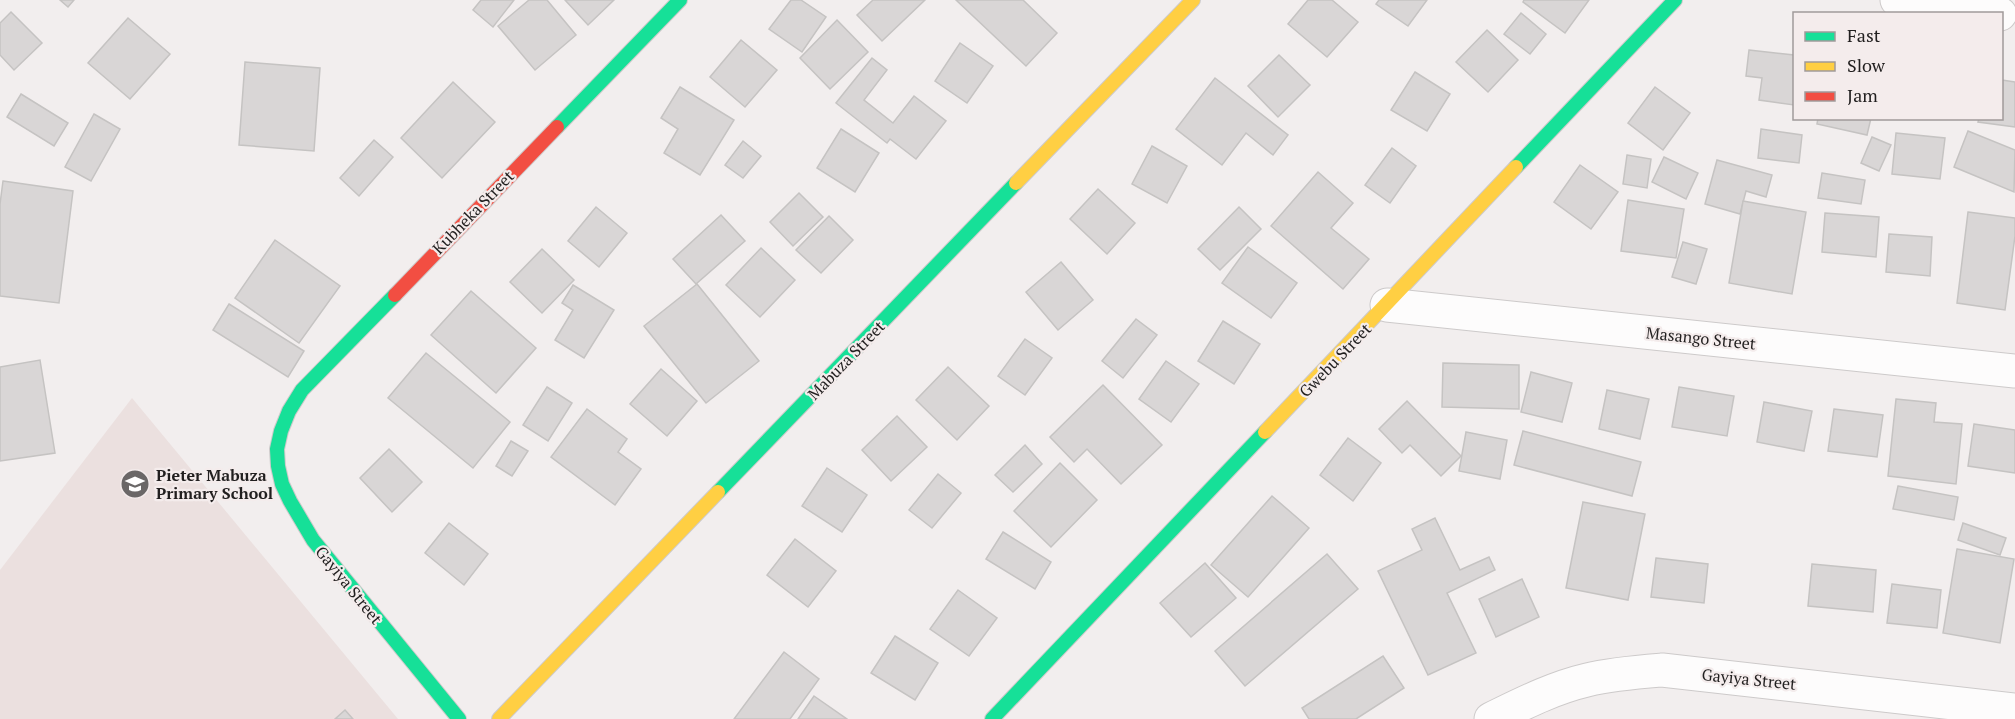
<svg xmlns="http://www.w3.org/2000/svg" width="2015" height="719" font-family="'PT Serif',serif">
	<rect width="100%" height="100%" fill="#f2eeee"/>
	<!-- built -->
	<path fill="#ebe0df" d="M132,398L398,719H0V570Z"/>
	<!-- building -->
	<g fill="#d9d6d6" stroke="#c5c3c2" stroke-width="1.5">
		<path d="M60,0H74L68,7Z"/>
		<path d="M481,0H514L493,27L473,10Z"/>
		<path d="M529,0H547L576,35L535,70L498,26Z"/>
		<path d="M565,0H614L588,25Z"/>
		<path d="M791,0H801L826,17L802,52L769,29Z"/>
		<path d="M873,0H925L882,41L857,15Z"/>
		<path d="M956,0H1023L1057,33L1026,66Z"/>
		<path d="M1308,0H1332L1358,22L1327,57L1288,24Z"/>
		<path d="M1379,0H1427L1408,26L1376,4Z"/>
		<path d="M1524,0H1589L1565,33L1523,2Z"/>
		<path d="M11,12L42,43L14,70L0,55V23Z"/>
		<path d="M1521,13L1546,34L1530,54L1504,34Z"/>
		<path d="M128,18L170,54L130,99L88,63Z"/>
		<path d="M837,20L868,52L830,89L800,58Z"/>
		<path d="M1487,30L1518,60L1488,92L1456,62Z"/>
		<path d="M741,40L777,70L745,107L710,77Z"/>
		<path d="M960,43L993,66L967,103L935,81Z"/>
		<path d="M1749,50L1794,55V105L1759,100L1762,78L1746,76Z"/>
		<path d="M1279,55L1310,85L1278,117L1248,86Z"/>
		<path d="M872,58L887,70L864,100L893,123L914,96L946,121L916,159L890,139L887,143L836,103Z"/>
		<path d="M245,62L320,68L314,151L239,145Z"/>
		<path d="M1415,72L1450,94L1427,131L1391,110Z"/>
		<path d="M1215,78L1288,135L1273,155L1246,133L1222,165L1176,129Z"/>
		<path d="M2002,80L2015,82V127L1978,122L1979,118H2002Z"/>
		<path d="M453,82L495,122L442,178L401,138Z"/>
		<path d="M680,87L734,120L700,175L664,153L678,129L661,118Z"/>
		<path d="M1655,87L1690,113L1663,150L1628,123Z"/>
		<path d="M21,94L68,123L54,146L7,117Z"/>
		<path d="M94,114L120,129L91,181L65,167Z"/>
		<path d="M1818,118H1871L1867,135L1817,124Z"/>
		<path d="M841,129L879,153L855,192L817,168Z"/>
		<path d="M1761,129L1802,135L1799,163L1758,158Z"/>
		<path d="M1968,131L2015,150L2014,192L1954,167Z"/>
		<path d="M1896,133L1945,138L1940,179L1892,174Z"/>
		<path d="M1872,137L1891,145L1879,171L1861,163Z"/>
		<path d="M374,140L393,157L359,196L340,178Z"/>
		<path d="M743,141L761,156L743,178L725,165Z"/>
		<path d="M1152,146L1187,166L1167,203L1132,184Z"/>
		<path d="M1392,148L1416,166L1390,203L1365,185Z"/>
		<path d="M1627,155L1651,159L1647,188L1623,184Z"/>
		<path d="M1664,157L1698,173L1686,199L1652,182Z"/>
		<path d="M1717,160L1772,175L1766,197L1746,191L1740,214L1705,204Z"/>
		<path d="M1580,165L1618,192L1591,229L1554,202Z"/>
		<path d="M1318,172L1353,203L1331,228L1369,259L1343,289L1271,226Z"/>
		<path d="M1822,173L1865,180L1861,204L1818,198Z"/>
		<path d="M3,181L73,191L59,303L0,296V204Z"/>
		<path d="M1098,189L1135,223L1107,254L1070,219Z"/>
		<path d="M799,193L823,217L793,246L770,222Z"/>
		<path d="M1628,200L1684,209L1676,258L1621,251Z"/>
		<path d="M1743,201L1806,212L1792,294L1729,283Z"/>
		<path d="M596,207L627,233L599,267L568,241Z"/>
		<path d="M1239,207L1261,229L1220,270L1198,249Z"/>
		<path d="M1968,212L2015,218V236L2005,310L1957,303Z"/>
		<path d="M1825,213L1879,217L1876,257L1822,252Z"/>
		<path d="M721,215L745,241L696,284L673,259Z"/>
		<path d="M829,216L853,240L821,273L796,250Z"/>
		<path d="M1889,234L1932,237L1930,276L1886,272Z"/>
		<path d="M275,240L340,286L299,343L235,298Z"/>
		<path d="M1683,242L1707,249L1696,284L1672,277Z"/>
		<path d="M1248,247L1297,283L1271,318L1222,283Z"/>
		<path d="M761,248L795,280L760,317L726,285Z"/>
		<path d="M542,249L574,280L542,313L510,282Z"/>
		<path d="M1061,262L1093,300L1058,330L1026,292Z"/>
		<path d="M697,284L759,361L706,403L644,326Z"/>
		<path d="M573,285L614,310L584,358L555,340L573,310L562,303Z"/>
		<path d="M471,291L536,348L496,393L431,335Z"/>
		<path d="M229,304L304,351L288,377L213,330Z"/>
		<path d="M1136,319L1157,335L1123,378L1102,361Z"/>
		<path d="M1223,321L1260,344L1234,384L1198,361Z"/>
		<path d="M1025,339L1052,358L1025,395L998,376Z"/>
		<path d="M426,353L510,422L473,468L388,398Z"/>
		<path d="M40,360L55,453L0,461V367Z"/>
		<path d="M1166,361L1199,384L1171,422L1139,399Z"/>
		<path d="M1443,363L1519,365V409L1442,407Z"/>
		<path d="M948,367L989,406L957,440L916,400Z"/>
		<path d="M661,369L697,401L667,436L630,404Z"/>
		<path d="M1531,372L1572,383L1562,422L1521,412Z"/>
		<path d="M1103,385L1162,445L1121,484L1087,449L1074,462L1050,437Z"/>
		<path d="M547,387L572,403L548,441L523,425Z"/>
		<path d="M1679,387L1734,396L1727,436L1672,427Z"/>
		<path d="M1607,390L1649,399L1640,439L1599,429Z"/>
		<path d="M1896,399L1936,403L1934,422L1962,424L1956,484L1888,476Z"/>
		<path d="M1407,401L1461,456L1441,476L1410,445L1402,453L1379,429Z"/>
		<path d="M1764,402L1812,411L1804,451L1757,442Z"/>
		<path d="M587,409L627,439L618,452L641,469L615,505L551,457Z"/>
		<path d="M1834,409L1883,415L1877,457L1828,451Z"/>
		<path d="M897,416L927,447L891,481L862,450Z"/>
		<path d="M1974,424L2015,430V473L1968,466Z"/>
		<path d="M1523,431L1641,462L1632,496L1514,465Z"/>
		<path d="M1466,432L1507,440L1500,479L1459,471Z"/>
		<path d="M1348,438L1381,463L1353,501L1320,475Z"/>
		<path d="M511,441L528,451L512,476L496,466Z"/>
		<path d="M1025,445L1042,464L1013,492L995,475Z"/>
		<path d="M389,449L422,482L392,512L360,478Z"/>
		<path d="M1060,463L1097,500L1051,547L1014,511Z"/>
		<path d="M827,468L867,495L842,532L802,506Z"/>
		<path d="M938,474L961,493L932,528L909,510Z"/>
		<path d="M1898,486L1958,497L1954,520L1893,509Z"/>
		<path d="M1272,496L1309,528L1248,597L1211,565Z"/>
		<path d="M1583,502L1645,514L1628,600L1566,588Z"/>
		<path d="M1435,518L1460,570L1489,557L1495,570L1447,593L1476,653L1428,675L1378,571L1422,550L1412,529Z"/>
		<path d="M449,523L488,554L464,585L425,553Z"/>
		<path d="M1963,523L2006,538L2000,555L1958,540Z"/>
		<path d="M1003,532L1051,562L1035,589L986,559Z"/>
		<path d="M795,539L836,571L808,607L767,575Z"/>
		<path d="M1957,549L2014,559L2000,643L1943,633Z"/>
		<path d="M1327,554L1358,589L1245,686L1215,651Z"/>
		<path d="M1656,558L1708,564L1704,603L1651,597Z"/>
		<path d="M1205,563L1236,598L1191,637L1160,603Z"/>
		<path d="M1812,564L1876,570L1873,612L1808,606Z"/>
		<path d="M1522,579L1539,617L1496,637L1479,599Z"/>
		<path d="M1892,584L1941,590L1937,628L1887,623Z"/>
		<path d="M958,590L997,618L969,656L930,629Z"/>
		<path d="M895,636L938,663L915,700L871,673Z"/>
		<path d="M784,652L819,679L790,719H734Z"/>
		<path d="M1383,656L1404,688L1356,719H1309L1302,708Z"/>
		<path d="M814,696L847,719H798Z"/>
		<path d="M345,710L353,719H335Z"/>
	</g>
	<g fill="none" stroke-linecap="round" stroke-linejoin="round">
		<!-- street casing -->
		<g stroke="#cdcaca" stroke-width="35">
			<g id="street">
				<path d="M1897,0L2000,14"/>
				<path d="M1387,305L2015,371"/>
				<path d="M1491,719C1522,704 1553,688 1587,680C1611,674 1637,672 1662,670L2015,710"/>
			</g>
		</g>
		<!-- fast casing -->
		<g stroke="#cdcaca" stroke-width="16">
			<g id="fast">
				<path d="M557,127L680,0"/>
				<path d="M1516,167L1675,0"/>
				<path d="M395,295L302,390L289,411L281,431L277,449L278,466L282,484L290,501L313,540L459,719"/>
				<path d="M718,492L1016,183"/>
				<path d="M992,719L1265,432"/>
			</g>
		</g>
		<!-- slow casing -->
		<g stroke="#cdcaca" stroke-width="16">
			<g id="slow">
				<path d="M1016,183L1193,0"/>
				<path d="M1265,432L1516,167"/>
				<path d="M499,719L718,492"/>
			</g>
		</g>
		<!-- jam casing -->
		<g stroke="#cdcaca" stroke-width="16">
			<path id="jam" d="M395,295L557,127"/>
		</g>
		<!-- street -->
		<use href="#street" stroke="#fdfcfc" stroke-width="33"/>
		<!-- fast -->
		<use href="#fast" stroke="#16e098" stroke-width="14"/>
		<!-- slow -->
		<use href="#slow" stroke="#ffcf43" stroke-width="14"/>
		<!-- jam -->
		<use href="#jam" stroke="#f24e42" stroke-width="14"/>
	</g>
	<!-- icons -->
	<defs>
		<g id="school-disc" transform="scale(1.5)"><circle r="9.5" fill="#6a6767" stroke="#f4ecec"/><path d="M0-5L7-2L0 1L-7-2ZM-4 1L0 2.5L4 1V4Q0 6-4 4Z" fill="#fff"/></g>
	</defs>
	<g fill-rule="evenodd">
		<use href="#school-disc" x="135" y="484"/>
	</g>
	<g text-anchor="middle" dominant-baseline="central" stroke-width="4.5" stroke-linejoin="round" paint-order="stroke">
		<!-- street labels -->
		<g font-size="16" fill="#211f1f" stroke="#f4ecec">
			<text transform="translate(473 212) rotate(-46)">Kubheka Street</text>
			<text transform="translate(1701 338) rotate(6)">Masango Street</text>
			<text transform="translate(846 360) rotate(-46)">Mabuza Street</text>
			<text transform="translate(1335 360) rotate(-46)">Gwebu Street</text>
			<text transform="translate(349 585) rotate(51)">Gayiya Street</text>
			<text transform="translate(1749 679) rotate(6)">Gayiya Street</text>
		</g>
		<!-- poi labels -->
		<g font-size="16" font-weight="bold" fill="#211f1f" stroke="#f4ecec" text-anchor="start">
			<text x="156" y="475">Pieter Mabuza<tspan x="156" dy="18">Primary School</tspan></text>
		</g>
	</g>
	<!-- legend -->
	<rect x="1793" y="12" width="210" height="108" fill="#f4ecec" stroke="#a09a9a" stroke-width="1.5"/>
	<rect x="1805" y="32" width="30" height="9" fill="#16e098" stroke="#a09a9a" stroke-width="1.5"/>
	<text x="1847" y="42" font-size="18" fill="#211f1f">Fast</text>
	<rect x="1805" y="62" width="30" height="9" fill="#ffcf43" stroke="#a09a9a" stroke-width="1.5"/>
	<text x="1847" y="72" font-size="18" fill="#211f1f">Slow</text>
	<rect x="1805" y="92" width="30" height="9" fill="#f24e42" stroke="#a09a9a" stroke-width="1.5"/>
	<text x="1847" y="102" font-size="18" fill="#211f1f">Jam</text>
</svg>
